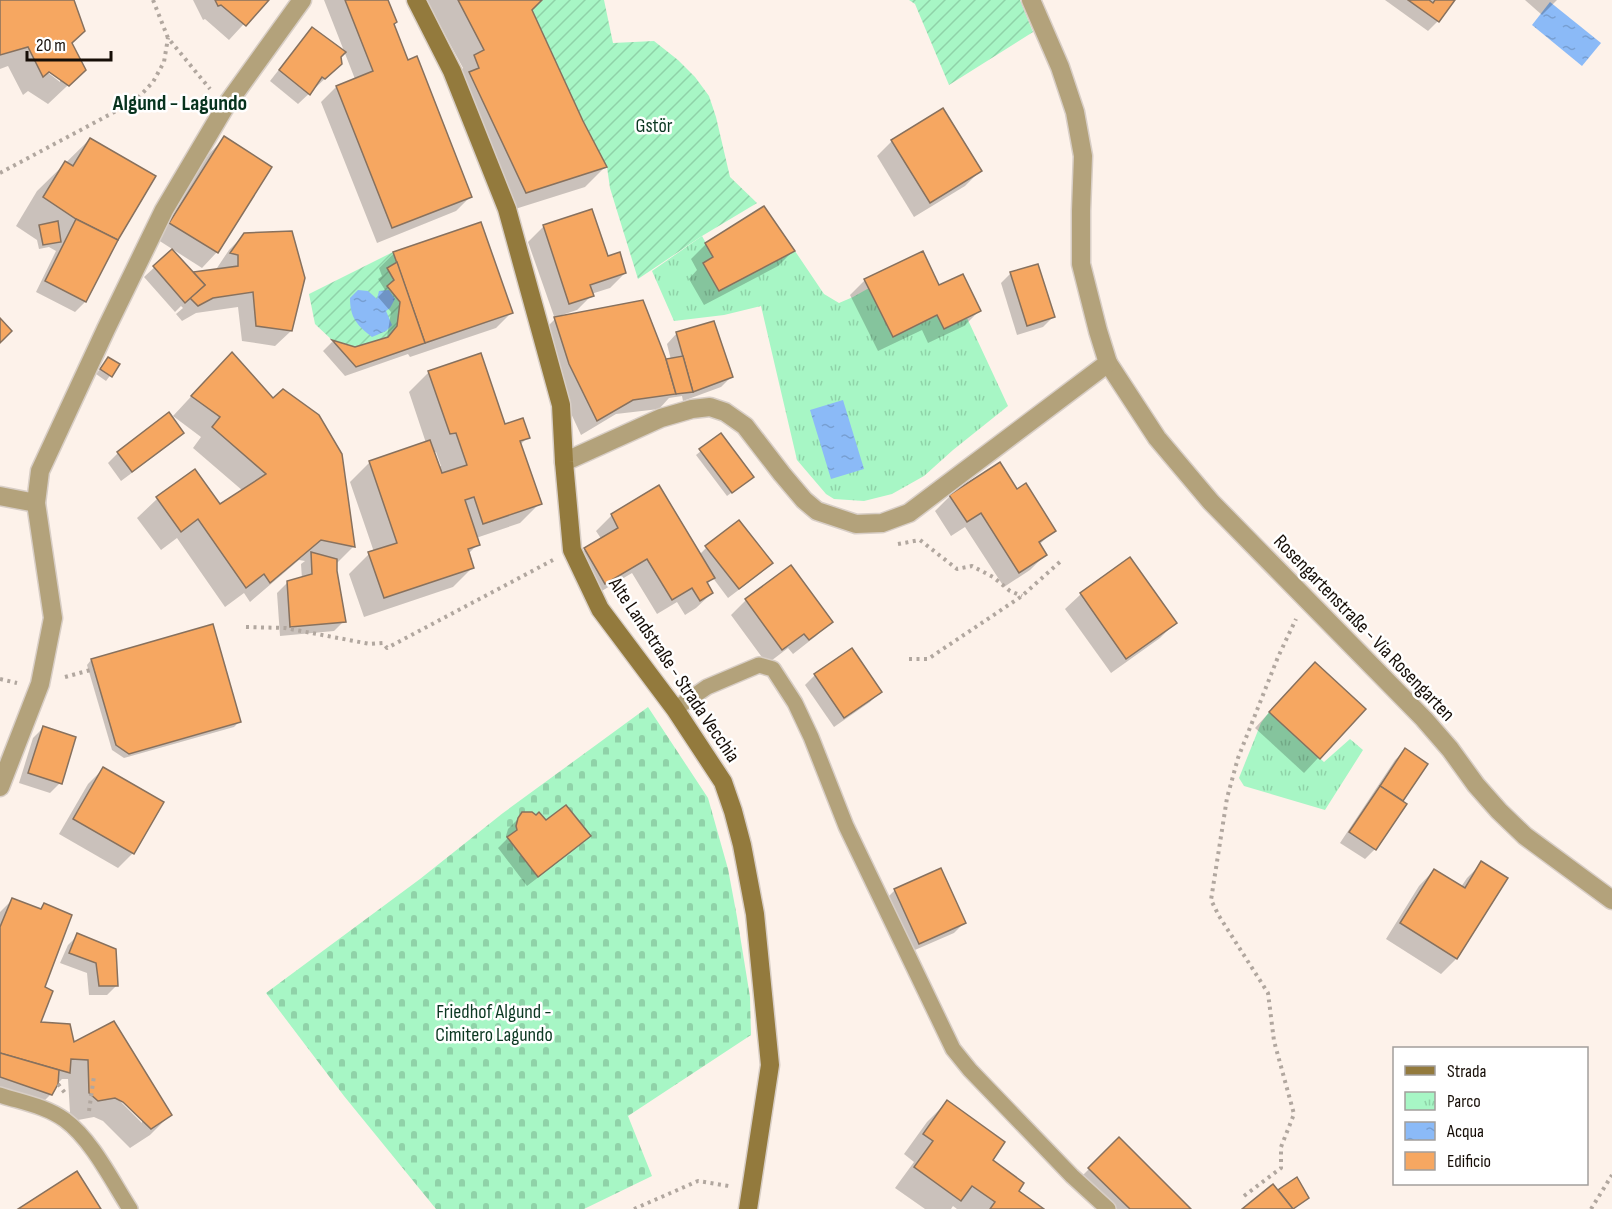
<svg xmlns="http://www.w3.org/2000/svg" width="1612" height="1209" font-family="'Sofia Sans Condensed',sans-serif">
	<defs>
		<pattern id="cemetery-stones" width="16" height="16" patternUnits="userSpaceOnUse" patternTransform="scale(1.5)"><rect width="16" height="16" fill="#a7f6c5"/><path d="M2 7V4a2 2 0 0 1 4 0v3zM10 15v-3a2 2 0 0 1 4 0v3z" fill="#8fd2a8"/></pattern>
		<pattern id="park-tufts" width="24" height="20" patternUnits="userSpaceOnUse" patternTransform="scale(1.5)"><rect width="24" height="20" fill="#a7f6c5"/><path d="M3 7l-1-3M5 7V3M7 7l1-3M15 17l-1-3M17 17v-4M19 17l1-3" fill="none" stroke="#8fd2a8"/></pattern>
		<pattern id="garden-furrows" width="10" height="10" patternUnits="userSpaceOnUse" patternTransform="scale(1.5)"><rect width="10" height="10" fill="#a7f6c5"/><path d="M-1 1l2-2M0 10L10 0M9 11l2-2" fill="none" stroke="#8fd2a8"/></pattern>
		<pattern id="water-ripples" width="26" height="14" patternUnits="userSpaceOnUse" patternTransform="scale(1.5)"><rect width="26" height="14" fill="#8bbaf7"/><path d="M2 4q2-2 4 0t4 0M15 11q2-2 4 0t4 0" fill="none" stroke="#779fd2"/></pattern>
	</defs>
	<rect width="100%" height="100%" fill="#fdf2ea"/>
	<!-- cemetery -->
	<path fill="url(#cemetery-stones)" d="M648,707L708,798L728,869L737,917L750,997L751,1035L628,1116L652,1176L584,1209H436L344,1096L266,993L420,879L503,813Z"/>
	<!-- park -->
	<g fill="url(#park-tufts)">
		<path d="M702,236L713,256L703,263L719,291L795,251L824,294L839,303L853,297L869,288L893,337L937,315L944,329L967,318L1008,406L953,450L924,476L892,494L864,501L834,499L826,494L797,460L761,306L724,315L674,321L652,271Z"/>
		<path d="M1269,712L1324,762L1350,739L1363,750L1325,810L1244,786L1239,778L1261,723Z"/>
	</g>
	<!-- garden -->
	<g fill="url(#garden-furrows)">
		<path d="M542,0H604L613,43L654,41L678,60L695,77L709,96L716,117L730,177L757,203L702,236L638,279L610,188L607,167L583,121L532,10Z"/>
		<path d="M909,0H1020L1033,32L949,85L915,4Z"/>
		<path d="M393,252L397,262L387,268L394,280L387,286L400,302L397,326L388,337L355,347L332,340L315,324L309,294Z"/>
	</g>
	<!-- water -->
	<g fill="url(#water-ripples)">
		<path d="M1550,2L1601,43L1582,66L1532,25Z"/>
		<path d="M358,290L368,291L377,299L379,291L389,290L395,299L390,308L386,311L392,325L386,331L372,337C357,325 350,318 350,298Z"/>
		<path d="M843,400L864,469L831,479L810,410Z"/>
	</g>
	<!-- shadow -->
	<g fill="#0003" fill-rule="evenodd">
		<path d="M0,0H73L71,43L84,70L48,104L28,91L23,95L8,66L0,69ZM43,66L60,78V82L42,68Z"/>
		<path d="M193,0H266L229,40L205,19L203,20Z"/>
		<path d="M324,0H387L392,24L407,62L471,196L456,211L377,243L321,102L336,87L355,79Z"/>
		<path d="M426,0H541L530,11L582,122L605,167L585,187L506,212L450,94L458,85L455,77L463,68Z"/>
		<path d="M1385,0H1453L1438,21L1428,31Z"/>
		<path d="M1525,0H1557L1542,15Z"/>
		<path d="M312,29L330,74L298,104L270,81L303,39Z"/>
		<path d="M224,138L270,168L217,252L202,268L155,238L209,154Z"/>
		<path d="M90,139L116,239L85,302L75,312L36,292L56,251L49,247L39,249L37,240L16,226L37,191Z"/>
		<path d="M892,141L980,171L965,186L914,217L877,156Z"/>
		<path d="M591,210L608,258L625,273L610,288L591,294L592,295L577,310L562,315L563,317L665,361L671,360L667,344L677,333L731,377L721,387L683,401L682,396L669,398L659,409L616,414L581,435L555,379L540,334L555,319L528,242L543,227Z"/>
		<path d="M245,234L291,331L275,346L242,341L238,307L196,313L182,321L176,314L183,308L181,306L175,312L144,277L172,251L193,274L215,271L229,250Z"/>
		<path d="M706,244L793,251L778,266L704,305L689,279L697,270L691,259Z"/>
		<path d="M394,253L511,313L496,328L410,357L408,354L345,376L323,351L332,342L355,349L387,337L391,312L378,297L385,290L378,279L382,276L379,268Z"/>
		<path d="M1011,273L1053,317L1043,327L1017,335L1001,283Z"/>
		<path d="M865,280L939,287L979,311L964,326L928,343L922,330L878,351L850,295Z"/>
		<path d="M108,359L118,365L106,381L96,374Z"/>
		<path d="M429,372L504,426L528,437L520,445L540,503L520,523L476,538L478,544L468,554L473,567L453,587L364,617L349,574L369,554L374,552L350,482L370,462L426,443L409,392ZM436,452L441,466L438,467L433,453Z"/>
		<path d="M212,374L354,546L335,565L344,621L334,631L280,636L277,593L287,583L302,579L301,564L305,561L299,560L250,602L244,593L225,607L177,538L161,550L137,518L157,499L219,506L243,491L193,448L201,437L173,416Z"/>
		<path d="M169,414L182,433L172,443L121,481L108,463L118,453Z"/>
		<path d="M721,435L747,481L727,496L696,455Z"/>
		<path d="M659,487L699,555L706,548L771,563L761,573L728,598L713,578L707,584L712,593L696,608L685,615L677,602L657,614L632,573L590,598L570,565L585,550L602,540L596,531L611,516Z"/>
		<path d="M1017,491L1054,530L1039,545L1045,555L1030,570L1004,587L965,527L951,536L935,511L950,496Z"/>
		<path d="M1130,559L1175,623L1160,638L1111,673L1065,609L1081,594Z"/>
		<path d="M746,600L831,621L816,636L793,654L788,648L767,664L731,615Z"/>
		<path d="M91,660L239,722L234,727L124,758L112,750L87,665Z"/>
		<path d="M815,675L880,692L870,702L834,727L805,685Z"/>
		<path d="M1300,679L1364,709L1304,773L1255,728Z"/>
		<path d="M43,728L60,783L50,793L19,783L33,738Z"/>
		<path d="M1405,750L1426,764L1401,801L1375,849L1365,859L1340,843L1395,760Z"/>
		<path d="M103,769L133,853L118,868L59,834L88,784Z"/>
		<path d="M523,814L589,836L579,846L527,886L498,848L507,839L506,836L508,829Z"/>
		<path d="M1482,863L1506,879L1456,959L1441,974L1386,939L1419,886L1434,870L1461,887L1467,878Z"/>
		<path d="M895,890L964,923L954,933L908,953L885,900Z"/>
		<path d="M12,900L39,910L45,904L43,988L39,1024L73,1044L170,1115L150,1135L130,1148L103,1121L94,1117L78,1120L70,1113L68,1079H62L57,1084L51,1094L41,1104L0,1090V912ZM118,1095L142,1119V1123L116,1097Z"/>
		<path d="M78,935L117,985L107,995H89L87,973L60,963L68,945Z"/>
		<path d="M947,1102L990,1160L1017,1191L1041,1209H957L953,1206L951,1209H925L895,1188L914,1162L904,1154L927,1122Z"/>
		<path d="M1119,1139L1189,1209H1100L1074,1184Z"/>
	</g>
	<!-- building -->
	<g fill="#f6a761" stroke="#87715e" stroke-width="1.5">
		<path d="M0,0H74L85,31L72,43L86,70L69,86L49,72L43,77L28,47L0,55Z"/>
		<path d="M215,0H269L246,26L221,5L218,6Z"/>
		<path d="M345,0H388L397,22L394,24L408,60L417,56L472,197L392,228L336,86L373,71Z"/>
		<path d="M458,0H542L532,10L583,121L607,167L526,193L469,72L479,68L474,55L484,50Z"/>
		<path d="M1408,0H1429L1433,3L1435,0H1455L1439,22Z"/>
		<path d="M312,27L346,52L341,57L342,64L325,79L322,77L310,95L279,70Z"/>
		<path d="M943,108L982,171L930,203L891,140Z"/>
		<path d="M224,136L272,167L218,253L169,223Z"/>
		<path d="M90,138L156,176L118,240L76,219L43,197L65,161L73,166Z"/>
		<path d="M764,206L795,251L719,291L703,263L713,257L705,243Z"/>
		<path d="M592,209L608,256L620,252L626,273L590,285L594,296L569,304L543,225Z"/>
		<path d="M76,219L118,240L86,302L45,281Z"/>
		<path d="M58,221L61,242L43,245L39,225Z"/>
		<path d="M481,222L513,313L425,343L393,252Z"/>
		<path d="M292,231L305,278L292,331L256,326L253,292L213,298L198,306L190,298L205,285L193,272L238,266V255L230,253L244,233Z"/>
		<path d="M172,249L205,285L185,303L153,266Z"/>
		<path d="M923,251L939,285L963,274L981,311L944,329L937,315L893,337L864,279Z"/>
		<path d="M397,262L425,343L356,367L332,340L355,347L388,337L397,326L400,302L387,286L394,280L387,268Z"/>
		<path d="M1038,264L1055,317L1027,326L1010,272Z"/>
		<path d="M643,300L666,359L676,394L633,400L597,421L569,364L554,317Z"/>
		<path d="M0,318L12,331L0,343Z"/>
		<path d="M714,321L733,377L693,392L676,332Z"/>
		<path d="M232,352L273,398L283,389L319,415L342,454L355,547L321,540L270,583L264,574L246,588L198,519L181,532L156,497L195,469L220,504L266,474L212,427L220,417L191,396Z"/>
		<path d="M481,353L505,424L523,418L530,438L520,441L542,504L483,524L474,497L465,500L480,545L468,549L474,568L384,598L368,552L397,543L369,461L430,440L442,473L467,465L456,433L450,434L428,371Z"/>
		<path d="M683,356L693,392L676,394L666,359Z"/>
		<path d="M108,357L120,364L112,377L100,369Z"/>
		<path d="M169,412L184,433L132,472L117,452Z"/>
		<path d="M721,433L754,477L732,493L699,449Z"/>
		<path d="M1000,462L1017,489L1026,483L1056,531L1039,542L1047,555L1019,573L981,513L967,522L949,495Z"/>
		<path d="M659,485L715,578L707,582L713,593L700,601L692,588L672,600L647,559L605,584L584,548L618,528L611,514Z"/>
		<path d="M739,520L773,563L739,589L705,546Z"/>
		<path d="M311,552L337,559V571L346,622L290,627L287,581L312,574Z"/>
		<path d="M1130,557L1177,623L1126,659L1080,593Z"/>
		<path d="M791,565L833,622L809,640L804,634L782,650L745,599Z"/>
		<path d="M213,624L241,722L129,754L116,745L91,659Z"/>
		<path d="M852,648L882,692L844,718L814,674Z"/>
		<path d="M1315,662L1366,709L1320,759L1269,712Z"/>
		<path d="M43,726L76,737L62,784L28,773Z"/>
		<path d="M1405,748L1428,764L1403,801L1380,786Z"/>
		<path d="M103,767L164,802L134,854L73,819Z"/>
		<path d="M1380,786L1407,804L1376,850L1349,832Z"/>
		<path d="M566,805L591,836L538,877L507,837L517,830L516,826L518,818L522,812H532L536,815L539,812L546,820Z"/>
		<path d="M1481,861L1508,878L1457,959L1400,923L1434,869L1465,888Z"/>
		<path d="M941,868L966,923L919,944L894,889Z"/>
		<path d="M12,898L41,909L44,903L72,915L45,987L53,991L41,1022L70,1024L74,1042L114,1021L172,1115L151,1129L123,1102L115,1098L98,1101L89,1093L88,1060L71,1059L70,1073L0,1053V927Z"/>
		<path d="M77,933L116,949L118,986H99L96,963L69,953Z"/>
		<path d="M0,1053L59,1070L58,1084L52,1095L0,1077Z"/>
		<path d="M947,1100L1005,1142L993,1160L1024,1183L1019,1191L1044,1209H990L995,1202L972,1186L961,1201L914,1167L933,1141L923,1134Z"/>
		<path d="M1119,1137L1191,1209H1130L1088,1168Z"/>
		<path d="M77,1171L101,1209H18Z"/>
		<path d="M1297,1177L1309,1198L1293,1209L1278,1190Z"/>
		<path d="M1273,1184L1293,1209H1242Z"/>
	</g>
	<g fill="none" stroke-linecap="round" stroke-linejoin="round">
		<!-- service casing -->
		<g stroke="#d8cec6" stroke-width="18">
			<g id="service">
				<path d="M675,709L707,687L759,665L773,669L795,703L811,737L846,826L953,1049L970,1070L1072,1176L1108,1209"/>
				<path d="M0,1095C21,1102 46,1106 65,1120C92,1140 112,1181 130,1209"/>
			</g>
		</g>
		<!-- minor casing -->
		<g stroke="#d8cec6" stroke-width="21">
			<g id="minor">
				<path d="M1108,363L1157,438L1211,502L1424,719L1450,749L1476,785L1499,811L1525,836L1612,900"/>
				<path d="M564,462L661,418L692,409L710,407L725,412L745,426L782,474L804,500L817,511L856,524L882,523L909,513L1108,363L1098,331L1081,264V211L1083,156L1075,112L1060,67L1031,0"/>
				<path d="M0,496L36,503"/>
				<path d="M0,787L40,684L53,618L36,503L40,471L106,329L164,210L225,107L302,0"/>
			</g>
		</g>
		<!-- secondary casing -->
		<g stroke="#d8cec6" stroke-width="21">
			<path id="secondary" d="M416,0L452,71L507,209L561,405L564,462L572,550L600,609L675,709L723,782L733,811L742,845L755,914L770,1065L748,1209"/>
		</g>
		<!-- path -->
		<g stroke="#b1a79f" stroke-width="4" stroke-dasharray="3 4.5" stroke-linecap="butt">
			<path d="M153,0L168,38L210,89"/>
			<path d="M0,173L135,101L153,82L164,62L168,38"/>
			<path d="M898,544L920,540L957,569L972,566L993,577L1010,591L1022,596"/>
			<path d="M246,627L285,628L370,644L383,643L387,648L553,560"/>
			<path d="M909,659H928L1022,596L1062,560"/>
			<path d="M65,677L94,669"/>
			<path d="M0,679L17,683"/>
			<path d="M58,1084L65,1093"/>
			<path d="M89,1111L94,1076"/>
			<path d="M1244,1196L1281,1168V1147L1294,1114L1274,1041L1268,993L1219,916L1211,900L1227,798L1238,758L1278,657L1296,619"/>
			<path d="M634,1209L698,1181L729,1186"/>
			<path d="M1591,1209L1612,1175"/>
		</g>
		<!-- service -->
		<use href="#service" stroke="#b3a27b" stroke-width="15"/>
		<!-- minor -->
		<use href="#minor" stroke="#b3a27b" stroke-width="18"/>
		<!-- secondary -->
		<use href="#secondary" stroke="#937a3d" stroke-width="18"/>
	</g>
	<g text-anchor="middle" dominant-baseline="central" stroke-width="5" stroke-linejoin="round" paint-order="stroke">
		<!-- park labels -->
		<g font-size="20" fill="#0b3721" stroke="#fff">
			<text x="654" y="126">Gstör</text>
			<text x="494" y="1012">Friedhof Algund -<tspan x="494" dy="23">Cimitero Lagundo</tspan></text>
		</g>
		<!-- street labels -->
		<g font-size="20" fill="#160e07" stroke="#fff">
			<text transform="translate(1364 628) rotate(46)">Rosengartenstraße - Via Rosengarten</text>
			<text transform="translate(674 670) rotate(56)">Alte Landstraße - Strada Vecchia</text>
		</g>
		<!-- quarter labels -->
		<g font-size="22" font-weight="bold" fill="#07331e" stroke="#fff">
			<text x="180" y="103">Algund - Lagundo</text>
		</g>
	</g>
	<!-- legend -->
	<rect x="1393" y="1047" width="195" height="138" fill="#ffffff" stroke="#a29f9c" stroke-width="1.5"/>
	<rect x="1405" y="1066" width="30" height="9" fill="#937a3d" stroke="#a29f9c" stroke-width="1.5"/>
	<text x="1447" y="1077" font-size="18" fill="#160e07">Strada</text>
	<rect x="1405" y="1092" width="30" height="18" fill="url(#park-tufts)" stroke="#a29f9c" stroke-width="1.5"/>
	<text x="1447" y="1107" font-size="18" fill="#160e07">Parco</text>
	<rect x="1405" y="1122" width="30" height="18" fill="url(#water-ripples)" stroke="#a29f9c" stroke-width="1.5"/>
	<text x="1447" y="1137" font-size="18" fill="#160e07">Acqua</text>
	<rect x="1405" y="1152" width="30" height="18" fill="#f6a761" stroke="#a29f9c" stroke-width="1.5"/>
	<text x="1447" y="1167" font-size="18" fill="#160e07">Edificio</text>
	<!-- scale -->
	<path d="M27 51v9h84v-9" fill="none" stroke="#160e07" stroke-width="3"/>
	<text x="36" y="51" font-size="18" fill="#160e07" stroke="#ffffff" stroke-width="4.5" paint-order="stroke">20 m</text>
</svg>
